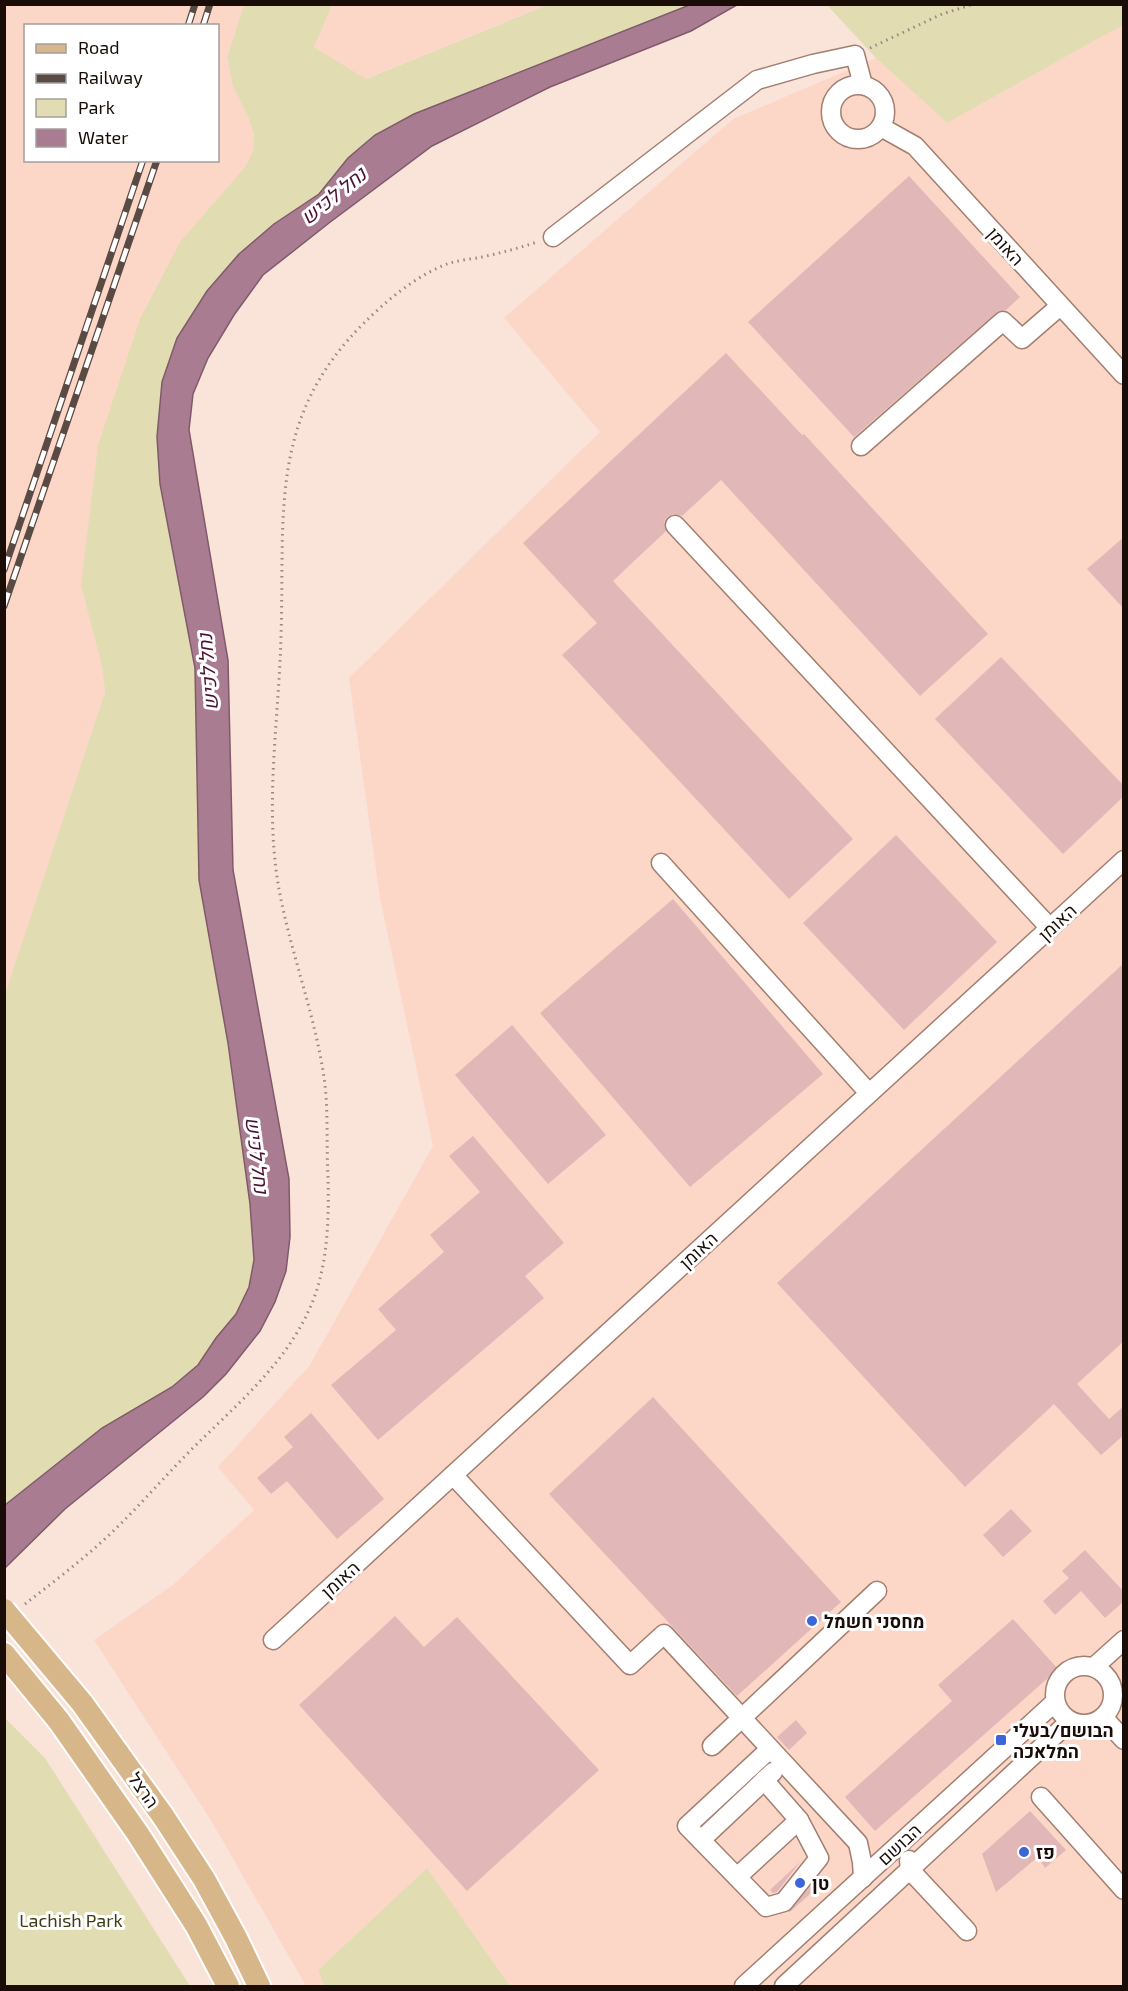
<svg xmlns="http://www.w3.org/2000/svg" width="1128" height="1991" font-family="'Exo 2',Heebo,sans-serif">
	<rect width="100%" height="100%" fill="#fae3d9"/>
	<!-- built -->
	<g fill="#fcd7c7" fill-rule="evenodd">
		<path d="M5,5H244L227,57L233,87L249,119L254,135L253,151L247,166L235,180L102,666L105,692L5,994ZM26,26H218V160H26Z"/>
		<path d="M332,5H547L365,79L314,47Z"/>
		<path d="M1123,25V1986H510L427,1868L318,1970L324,1986H306L212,1822L94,1640L174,1584L254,1510L218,1467L310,1365L433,1146L380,898L349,678L600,432L504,318L733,119L876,58L947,123Z"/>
	</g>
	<!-- green -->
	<g fill="#e2dcb3">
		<path d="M244,5H332L314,47L366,79L547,5H692L415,114L348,158L319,194L274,224L177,338L162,382L157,437L160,484L195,668L199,880L228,1043L250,1204L254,1260L249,1287L236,1314L216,1338L198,1365L172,1387L102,1428L5,1505V994L105,692L102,666L81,585L98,445L140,319L180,242L246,166L253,151L254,135L249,119L233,87L227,57Z"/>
		<path d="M827,5H1123V25L947,123L876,58Z"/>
		<path d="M5,1718L45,1758L190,1986H5Z"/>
		<path d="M427,1868L510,1986H324L318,1970Z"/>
	</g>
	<!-- water -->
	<path fill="#aa7c92" stroke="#7f5b69" stroke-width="1.5" d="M692,4L737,5L691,31L550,87L432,146L329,223L263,275L234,315L208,358L193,394L189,430L228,660L233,870L289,1179L290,1237L286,1271L275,1302L260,1331L226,1374L203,1397L65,1509L5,1568V1505L102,1428L172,1387L198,1365L216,1338L236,1314L249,1287L254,1260L250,1204L228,1043L199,880L195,668L160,484L157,437L162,382L177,338L207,291L239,254L274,224L319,194L348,158L375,135L414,114Z"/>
	<!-- building -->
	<g fill="#e1b7b8">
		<path d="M909,176L1020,297L1006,310L996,313L854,437L748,322Z"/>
		<path d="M726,353L802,435L804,434L988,634L920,696L721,480L682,516L673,514L667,517L664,522L666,531L613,581L853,839L789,899L562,655L597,623L523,543Z"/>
		<path d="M1124,537V609L1087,569Z"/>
		<path d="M1001,657L1124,786V796L1063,854L935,719Z"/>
		<path d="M896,835L997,942L904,1030L803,923Z"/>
		<path d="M673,899L823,1074L690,1187L540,1013Z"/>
		<path d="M1124,963V1341L1077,1384L1109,1419L1124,1406V1435L1101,1455L1054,1404L965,1487L777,1283Z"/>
		<path d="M512,1025L606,1135L548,1184L455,1075Z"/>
		<path d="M473,1136L564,1243L525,1276L544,1298L378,1440L331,1385L396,1330L378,1309L444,1252L430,1235L480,1192L449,1156Z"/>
		<path d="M653,1397L841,1602L737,1696L549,1494Z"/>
		<path d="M311,1413L384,1499L337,1539L287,1481L271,1494L257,1478L293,1447L284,1437Z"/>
		<path d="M1011,1509L1032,1531L1003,1557L983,1535Z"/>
		<path d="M1085,1550L1124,1592V1601L1105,1618L1081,1591L1055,1615L1043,1601L1069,1578L1062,1571Z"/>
		<path d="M395,1616L424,1647L457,1617L599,1770L467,1891L299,1705Z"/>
		<path d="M1013,1619L1058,1669L875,1831L845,1797L952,1701L938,1685Z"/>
		<path d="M796,1720L807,1733L789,1750L777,1737Z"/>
		<path d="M1030,1811L1066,1850L1045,1868L1038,1857L996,1892L982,1854Z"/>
		<path d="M800,1862L777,1892L773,1893L770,1890Z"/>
		<path d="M816,1880L821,1884L790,1912L789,1911Z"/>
	</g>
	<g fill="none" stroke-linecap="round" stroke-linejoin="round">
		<!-- minor casing -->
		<g stroke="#a27f70" stroke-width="21">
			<g id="minor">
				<circle cx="858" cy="112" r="27"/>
				<path d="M881,127L915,146L1124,375"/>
				<path d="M553,237L757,80L813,64L855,55L863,85"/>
				<path d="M861,446L1003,321L1022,339L1060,306"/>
				<path d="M675,525L1050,928"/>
				<path d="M661,863L869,1093"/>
				<path d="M453,1475L630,1665L664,1634L858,1843L862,1862L863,1878"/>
				<path d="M273,1640L1124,860"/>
				<circle cx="1084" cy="1695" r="29"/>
				<path d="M1094,1667L1124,1640"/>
				<path d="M1103,1717L1124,1740"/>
				<path d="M712,1746L877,1591"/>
				<path d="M764,1780L799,1820L819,1858L784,1902L766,1907L687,1826L770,1749"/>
				<path d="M1041,1797L1124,1890"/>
				<path d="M701,1840L773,1772"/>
				<path d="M909,1860L910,1870L967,1931"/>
				<path d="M737,1877L799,1820"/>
				<path d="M744,1986L1055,1702"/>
				<path d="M784,1986L1070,1721"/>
			</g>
		</g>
		<!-- major casing -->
		<g stroke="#fff" stroke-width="26">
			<g id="major">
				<path d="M4,1654L59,1721L138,1834L196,1925L228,1986"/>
				<path d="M163,1816L204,1879L236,1938L259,1986"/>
			</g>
		</g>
		<!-- path -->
		<g stroke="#9a877f" stroke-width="3" stroke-dasharray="1.5 4.5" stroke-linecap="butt">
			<path d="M870,48L942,14L974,4"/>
			<path d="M25,1604C52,1583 81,1561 107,1537C137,1509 163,1478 192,1449C238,1403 290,1361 314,1298C328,1260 329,1217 328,1177C326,1142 329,1105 323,1071C313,1009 290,950 279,889C264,806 279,719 281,636C285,513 268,418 364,323C387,300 418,274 450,263C460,260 472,259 482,257C501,253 519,248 537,242"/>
		</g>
		<!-- minor -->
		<use href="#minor" stroke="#fff" stroke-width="18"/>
		<!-- major -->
		<use href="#major" stroke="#d7b789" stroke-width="22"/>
		<!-- rail casing -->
		<g stroke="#5a4a44" stroke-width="7">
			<g id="rail">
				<path d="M188,26L195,4"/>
				<path d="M203,26L210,4"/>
				<path d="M4,570L143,160"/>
				<path d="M4,606L157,160"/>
			</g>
		</g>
		<!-- rail -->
		<use href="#rail" stroke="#fff" stroke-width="4.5" stroke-dasharray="14" stroke-linecap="butt"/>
		<!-- major-bridge casing -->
		<g stroke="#fff" stroke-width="26" stroke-linecap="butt">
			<path id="major-bridge" d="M4,1610L82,1703L163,1816"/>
		</g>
		<!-- major-bridge -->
		<use href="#major-bridge" stroke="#d7b789" stroke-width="22"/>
	</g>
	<!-- markers -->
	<g fill="#3c66d7" stroke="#fff" stroke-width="2">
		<circle cx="812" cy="1621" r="6"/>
		<rect x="995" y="1734" width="12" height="12" rx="3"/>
		<circle cx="1024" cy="1852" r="6"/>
		<circle cx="800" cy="1883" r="6"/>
	</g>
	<g text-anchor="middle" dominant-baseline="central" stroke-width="6" stroke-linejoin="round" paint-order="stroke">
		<!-- street labels -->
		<g font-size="18" fill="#1a0d08" stroke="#fff">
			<text transform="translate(1006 246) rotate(48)">האומן</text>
			<text transform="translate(1057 922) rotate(-43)">האומן</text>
			<text transform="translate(698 1250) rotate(-43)">האומן</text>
			<text transform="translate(340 1579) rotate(-42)">האומן</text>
			<text transform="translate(144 1790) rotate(55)">הרצל</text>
			<text transform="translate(899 1844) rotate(-43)">הבושם</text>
		</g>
		<!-- poi labels -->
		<g font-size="18" font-weight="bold" fill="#1a0d08" stroke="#fff" text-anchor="start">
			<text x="824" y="1621">מחסני חשמל</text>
			<text x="1013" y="1730">הבושם/בעלי<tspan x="1013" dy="21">המלאכה</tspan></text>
			<text x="1036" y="1852">פז</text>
			<text x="812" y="1883">טן</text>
		</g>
		<!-- park labels -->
		<g font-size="18" fill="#413b15" stroke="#fff">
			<text x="71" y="1920">Lachish Park</text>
		</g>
		<!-- water labels -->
		<g font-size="20" font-style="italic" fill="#4b1132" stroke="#fff">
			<text transform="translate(333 195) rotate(-39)">נחל לכיש</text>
			<text transform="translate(207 672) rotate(-95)">נחל לכיש</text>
			<text transform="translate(258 1155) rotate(83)">נחל לכיש</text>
		</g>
	</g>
	<!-- border -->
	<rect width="1128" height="1991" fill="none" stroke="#1a0d08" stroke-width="12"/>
	<!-- legend -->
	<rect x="24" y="24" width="195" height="138" fill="#ffffff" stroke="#a39e9c" stroke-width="1.5"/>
	<rect x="36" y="44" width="30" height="9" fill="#d7b789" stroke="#a39e9c" stroke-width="1.5"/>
	<text x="78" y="54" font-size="18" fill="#1a0d08">Road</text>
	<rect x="36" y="74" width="30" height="9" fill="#5a4a44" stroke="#a39e9c" stroke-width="1.5"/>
	<text x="78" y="84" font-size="18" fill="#1a0d08">Railway</text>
	<rect x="36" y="99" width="30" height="18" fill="#e2dcb3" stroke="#a39e9c" stroke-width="1.5"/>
	<text x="78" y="114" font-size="18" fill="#1a0d08">Park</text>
	<rect x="36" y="129" width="30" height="18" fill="#aa7c92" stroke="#a39e9c" stroke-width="1.5"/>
	<text x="78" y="144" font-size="18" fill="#1a0d08">Water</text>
</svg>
